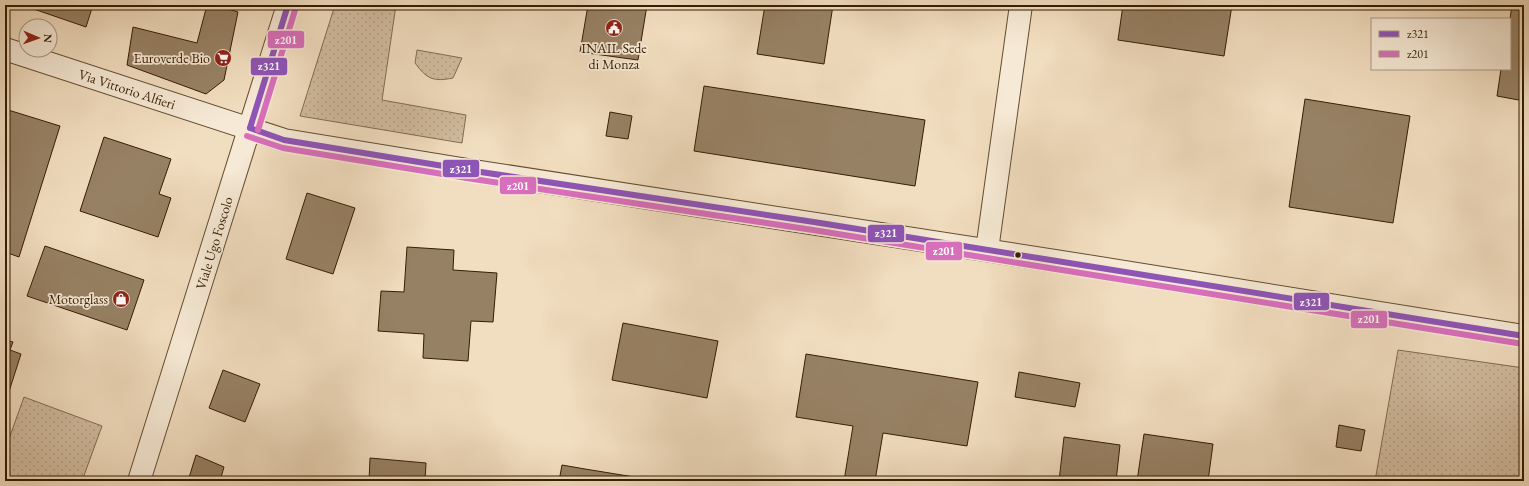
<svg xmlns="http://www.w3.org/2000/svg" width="1529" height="486" font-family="'EB Garamond',serif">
	<defs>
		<pattern id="grass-dots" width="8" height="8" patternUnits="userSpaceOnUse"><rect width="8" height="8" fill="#d1bc9f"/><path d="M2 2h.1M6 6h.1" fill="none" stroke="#b4a187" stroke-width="1.8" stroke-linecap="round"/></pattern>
	</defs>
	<rect width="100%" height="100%" fill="#f1ddbf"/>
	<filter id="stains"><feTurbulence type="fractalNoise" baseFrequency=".005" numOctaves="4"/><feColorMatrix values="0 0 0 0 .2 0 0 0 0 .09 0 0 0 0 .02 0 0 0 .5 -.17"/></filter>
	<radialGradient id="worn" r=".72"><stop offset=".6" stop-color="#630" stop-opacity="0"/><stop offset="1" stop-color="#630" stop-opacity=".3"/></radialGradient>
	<!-- grass -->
	<g fill="url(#grass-dots)" stroke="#836c50">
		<path d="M335,5H396L382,100L466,115L462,143L300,116Z"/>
		<path d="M417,50L462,58L453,78C433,82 427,79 415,63Z"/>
		<path d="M1398,350L1524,368V481H1375Z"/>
		<path d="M24,397L102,426L82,481H5V450Z"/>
	</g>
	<!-- building -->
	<g fill="#978164" stroke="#351d02">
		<path d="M22,5H93L86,27Z"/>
		<path d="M207,5H216L238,12L224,80L206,94L127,65L133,27L197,43Z"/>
		<path d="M588,5H647L638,60L580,52Z"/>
		<path d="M765,5H833L824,64L757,54Z"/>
		<path d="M1123,5H1232L1224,56L1118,40Z"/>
		<path d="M1512,5H1524V101L1497,96L1501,69H1510V19Z"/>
		<path d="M704,86L925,120L915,186L694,151Z"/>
		<path d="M1305,99L1410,116L1393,223L1289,207Z"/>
		<path d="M5,109L60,126L19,257L5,252Z"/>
		<path d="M610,112L632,116L628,139L606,136Z"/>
		<path d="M104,137L171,159L159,194L171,198L158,237L80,211Z"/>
		<path d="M307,193L355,208L333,274L286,259Z"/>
		<path d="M45,246L144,280L127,330L27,296Z"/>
		<path d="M407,247L454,250L453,270L497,273L493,322L471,321L468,361L423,358L424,334L378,331L381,291L404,292Z"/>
		<path d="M623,323L718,341L707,398L612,380Z"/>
		<path d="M5,340L13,342L10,350L21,354L5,404Z"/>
		<path d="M806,354L978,382L967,446L883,433L875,481H844L853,426L796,417Z"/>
		<path d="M223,370L260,384L245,422L209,408Z"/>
		<path d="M1019,372L1080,383L1075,407L1015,397Z"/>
		<path d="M1339,425L1365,430L1361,451L1336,447Z"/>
		<path d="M1144,434L1213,444L1208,481H1137Z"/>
		<path d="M1064,437L1120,445L1116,481H1059Z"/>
		<path d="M196,455L224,467L220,481H188Z"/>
		<path d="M370,458L426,463L425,481H369Z"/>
		<path d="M562,465L585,469L659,481H559Z"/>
	</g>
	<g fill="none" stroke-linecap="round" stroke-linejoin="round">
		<!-- minor casing -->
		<g stroke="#644d31" stroke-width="24">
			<g id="minor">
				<path d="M5,49L284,140L474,171L1056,261L1524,336"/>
				<path d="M987,250L1021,5"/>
				<path d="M139,481L288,5"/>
			</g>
		</g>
		<!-- minor -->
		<use href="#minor" stroke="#f6e9d5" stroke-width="22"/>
		<!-- bus-1 casing -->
		<g stroke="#f6e9d5" stroke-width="9">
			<g id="bus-1">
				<path d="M250,128L284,140L474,171L814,222L1524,336"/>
				<path d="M250,128L288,5"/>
			</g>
		</g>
		<!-- bus-2 casing -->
		<g stroke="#f6e9d5" stroke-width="9">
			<g id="bus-2">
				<path d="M258,130L296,7"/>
				<path d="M247,136L283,148L473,179L813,230L1523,344"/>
			</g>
		</g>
		<!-- bus-1 -->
		<use href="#bus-1" stroke="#8e54b6" stroke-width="6"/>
		<!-- bus-2 -->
		<use href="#bus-2" stroke="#d86fbc" stroke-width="6"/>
	</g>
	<!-- icons -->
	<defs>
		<g id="civic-disc" transform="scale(0.9)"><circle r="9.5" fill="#8f2418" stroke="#f6e9d5"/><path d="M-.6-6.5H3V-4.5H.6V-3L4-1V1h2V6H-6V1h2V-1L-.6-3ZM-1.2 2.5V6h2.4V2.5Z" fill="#fff"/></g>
		<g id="supermarket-disc" transform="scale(0.9)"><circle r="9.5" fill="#8f2418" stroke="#f6e9d5"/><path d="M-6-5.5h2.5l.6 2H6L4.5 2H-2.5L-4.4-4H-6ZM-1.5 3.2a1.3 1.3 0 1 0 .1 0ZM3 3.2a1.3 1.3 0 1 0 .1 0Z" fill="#fff"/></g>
		<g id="shop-disc" transform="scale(0.9)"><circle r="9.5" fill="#8f2418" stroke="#f6e9d5"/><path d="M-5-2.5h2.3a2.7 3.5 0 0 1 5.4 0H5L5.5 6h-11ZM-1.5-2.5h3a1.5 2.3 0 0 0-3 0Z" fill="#fff"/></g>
	</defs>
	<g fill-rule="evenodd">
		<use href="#civic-disc" x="614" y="28"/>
		<use href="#supermarket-disc" x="223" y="58"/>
		<use href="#shop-disc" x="121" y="299"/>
	</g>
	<!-- markers -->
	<circle fill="#351d02" stroke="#f6e9d5" stroke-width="1.5" cx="1018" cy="255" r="3.5"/>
	<g text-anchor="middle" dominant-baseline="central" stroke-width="3.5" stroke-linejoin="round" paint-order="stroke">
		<!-- poi labels -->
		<g font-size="14" fill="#351d02" stroke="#f6e9d5" text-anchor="end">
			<text x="614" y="48" text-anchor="middle">INAIL Sede<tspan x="614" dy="16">di Monza</tspan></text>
			<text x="210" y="58">Euroverde Bio</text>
			<text x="108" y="299">Motorglass</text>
		</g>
		<!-- street labels -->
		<g font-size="14" fill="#351d02" stroke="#f6e9d5">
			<text transform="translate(127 89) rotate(18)">Via Vittorio Alfieri</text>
			<text transform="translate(214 243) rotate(-73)">Viale Ugo Foscolo</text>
		</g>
	</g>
	<g stroke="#f6e9d5" stroke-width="1.5">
		<rect x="267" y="30" width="38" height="19" rx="4" fill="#d86fbc"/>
		<rect x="250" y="57" width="38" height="19" rx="4" fill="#8e54b6"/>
		<rect x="442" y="159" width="38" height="19" rx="4" fill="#8e54b6"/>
		<rect x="499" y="176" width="38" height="19" rx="4" fill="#d86fbc"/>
		<rect x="867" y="224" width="38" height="19" rx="4" fill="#8e54b6"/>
		<rect x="925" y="241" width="38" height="20" rx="4" fill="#d86fbc"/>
		<rect x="1293" y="292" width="37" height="19" rx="4" fill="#8e54b6"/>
		<rect x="1350" y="310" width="38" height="19" rx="4" fill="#d86fbc"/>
	</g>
	<g font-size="11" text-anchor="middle" font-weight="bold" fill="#fff">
		<text x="286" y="44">z201</text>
		<text x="269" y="70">z321</text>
		<text x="461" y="173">z321</text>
		<text x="518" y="190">z201</text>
		<text x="886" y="237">z321</text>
		<text x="944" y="255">z201</text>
		<text x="1311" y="306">z321</text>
		<text x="1369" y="323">z201</text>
	</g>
	<!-- margin -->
	<rect width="1529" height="486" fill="none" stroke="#f1ddbf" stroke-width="20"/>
	<rect x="6" y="6" width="1517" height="474" fill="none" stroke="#351d02" stroke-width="2"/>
	<rect x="10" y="10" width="1509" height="466" fill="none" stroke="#351d02"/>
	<!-- legend -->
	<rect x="1371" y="18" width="140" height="52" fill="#f6e9d5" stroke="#a99781"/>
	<rect x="1379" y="31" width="20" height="6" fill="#8e54b6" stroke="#a99781"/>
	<text x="1407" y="38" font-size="12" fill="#351d02">z321</text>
	<rect x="1379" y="51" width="20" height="6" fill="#d86fbc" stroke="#a99781"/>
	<text x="1407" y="58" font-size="12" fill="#351d02">z201</text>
	<!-- north arrow -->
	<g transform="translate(38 38) rotate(92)"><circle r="19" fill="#f6e9d5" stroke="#a99781"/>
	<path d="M0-3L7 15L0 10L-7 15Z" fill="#8f2418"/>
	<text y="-6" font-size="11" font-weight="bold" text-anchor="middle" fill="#351d02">N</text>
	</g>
	<rect width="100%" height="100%" filter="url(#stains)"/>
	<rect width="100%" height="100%" fill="url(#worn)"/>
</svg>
